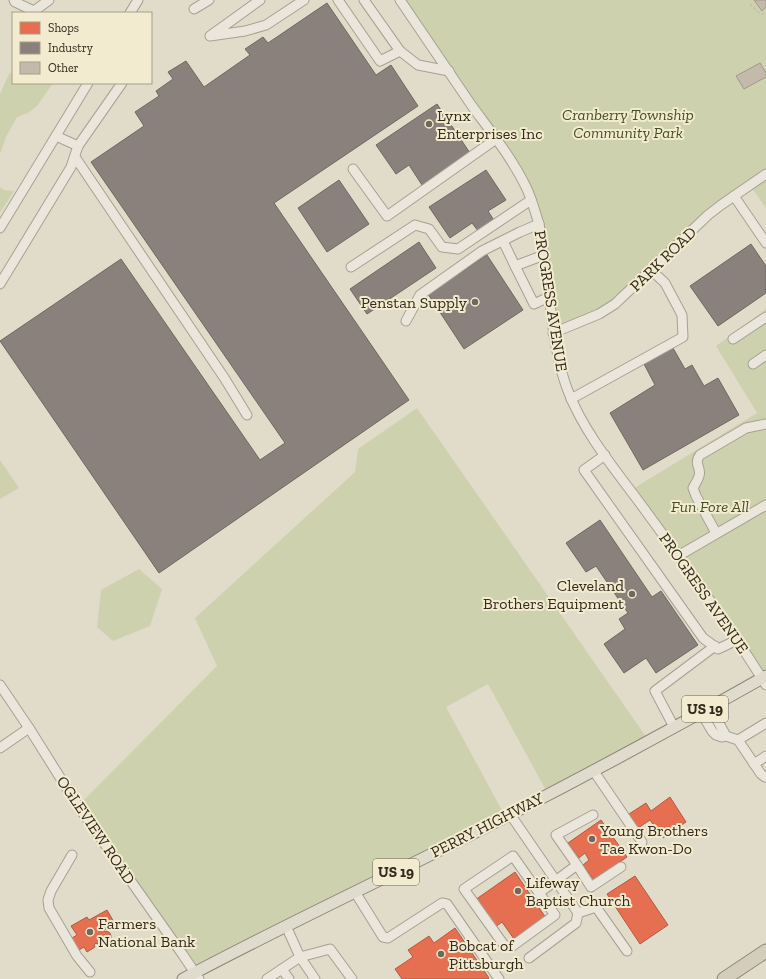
<svg xmlns="http://www.w3.org/2000/svg" width="766" height="979" font-family="'Zilla Slab',serif">
	<rect width="100%" height="100%" fill="#e1dcca"/>
	<!-- green -->
	<g fill="#ced1ad">
		<path d="M400,0H766V208L750,185L702,221L621,298L553,333L531,200L452,76Z"/>
		<path d="M13,72V83H53L37,106L28,113L17,117L6,137L0,154V94L9,74Z"/>
		<path d="M0,187L4,190L14,191L0,213Z"/>
		<path d="M766,309V676L762,678L631,490L757,413L716,346Z"/>
		<path d="M417,408L649,741L548,794L488,684L446,707L505,816L195,973L78,806L217,666L195,618L355,472L358,449Z"/>
		<path d="M0,460L19,488L0,499Z"/>
		<path d="M139,569L162,589L150,626L113,641L97,627L101,590Z"/>
	</g>
	<!-- shops -->
	<g fill="#e76f51" stroke="#b15a41">
		<path d="M670,797L686,822L663,838L650,820L638,828L629,814L646,803L651,811Z"/>
		<path d="M601,820L627,857L594,880L583,865L589,860L585,853L579,858L568,843Z"/>
		<path d="M515,872L546,918L514,939L502,922L494,928L475,900Z"/>
		<path d="M635,876L668,925L640,944L607,894Z"/>
		<path d="M107,910L115,924L104,930L105,932L107,931L110,933L111,936V939L101,945L97,944L96,943L94,945L95,947L87,952L84,947L74,953L67,941L77,935L71,926L87,917L89,920Z"/>
		<path d="M455,928L489,978L487,979H402L395,969L413,957L408,950L429,936L434,943Z"/>
	</g>
	<!-- industry -->
	<g fill="#8a817c" stroke="#706760">
		<path d="M327,3L376,75L391,65L418,106L274,203L409,400L159,573L0,341L121,259L260,460L285,443L91,162L144,126L135,112L159,96L156,91L173,79L168,72L186,61L204,87L250,55L245,49L263,37L268,43Z"/>
		<path d="M437,104L470,153L422,185L409,165L396,174L376,145Z"/>
		<path d="M486,170L506,200L488,211L495,222L479,232L472,223L450,238L429,207Z"/>
		<path d="M339,180L369,224L327,252L298,208Z"/>
		<path d="M419,242L436,268L367,314L350,289Z"/>
		<path d="M751,244L766,266V293L718,326L690,286Z"/>
		<path d="M487,255L523,310L464,349L428,294Z"/>
		<path d="M673,348L685,369L692,365L704,386L718,378L739,415L643,470L610,413L655,385L644,364Z"/>
		<path d="M600,520L652,597L661,591L698,645L656,673L646,658L624,673L604,644L625,629L619,619L628,613L596,566L586,572L566,543Z"/>
	</g>
	<!-- building -->
	<g fill="#c4baab" stroke="#a1988a">
		<path d="M754,0H766V7L762,11Z"/>
		<path d="M760,63L766,73V77L744,89L736,76Z"/>
	</g>
	<g fill="none" stroke-linecap="round" stroke-linejoin="round">
		<!-- minor casing -->
		<g stroke="#a6a094" stroke-width="11">
			<g id="minor">
				<path d="M14,0L15,2L34,11L49,0"/>
				<path d="M260,0L210,36L245,31L266,25L304,0"/>
				<path d="M338,0L380,61L400,51"/>
				<path d="M364,0L400,51L418,65L449,71"/>
				<path d="M400,0C424,35 448,71 472,106C491,132 512,158 526,187C532,199 535,212 539,224C544,253 547,282 551,311C554,339 558,365 568,391C585,435 618,473 645,510C687,567 729,625 766,685"/>
				<path d="M194,9L209,0"/>
				<path d="M130,13L138,0"/>
				<path d="M56,136L78,146"/>
				<path d="M75,157L225,379L247,415"/>
				<path d="M353,169L387,216L496,139"/>
				<path d="M734,196L766,243"/>
				<path d="M0,228L88,83"/>
				<path d="M503,241L515,266L544,255"/>
				<path d="M515,266L534,304L549,297"/>
				<path d="M351,267L415,225L429,229L442,247L458,249L531,200"/>
				<path d="M0,284L71,167L78,146L122,83"/>
				<path d="M406,321L420,295L482,251L520,232L539,224"/>
				<path d="M553,333L599,314L615,304L708,215L721,205L766,174"/>
				<path d="M733,339L766,317"/>
				<path d="M753,364L766,355"/>
				<path d="M571,399L683,337L682,315L665,283L651,270"/>
				<path d="M605,455L584,470L703,638L718,649L737,640"/>
				<path d="M716,533L696,496L693,488C695,484 698,480 699,476C702,468 693,464 700,455L746,428L766,424"/>
				<path d="M678,556L766,505"/>
				<path d="M0,685L29,728L78,806L183,955L199,979"/>
				<path d="M710,707L726,736"/>
				<path d="M701,712L712,731L716,735L722,737L726,736L738,740L761,774L765,777H766"/>
				<path d="M674,727L655,691L715,646"/>
				<path d="M738,740L766,723"/>
				<path d="M0,748L29,728"/>
				<path d="M754,764L766,756"/>
				<path d="M593,770L642,842"/>
				<path d="M510,814L578,913L576,923L529,958"/>
				<path d="M72,855L51,891L48,900L49,908L77,956L90,972"/>
				<path d="M577,865L591,887L621,867"/>
				<path d="M355,892L383,937L388,938L442,903L447,904L499,979"/>
				<path d="M539,893L513,856L464,889L504,945L511,947L555,915L539,893L577,865L556,835L593,815"/>
				<path d="M578,913L596,907L627,951"/>
				<path d="M286,926L300,957L330,949L352,979"/>
				<path d="M282,969L289,979"/>
				<path d="M267,979L300,957L315,979"/>
			</g>
		</g>
		<!-- major casing -->
		<g stroke="#8c867a" stroke-width="13">
			<path id="major" d="M183,979C265,935 350,895 434,853C546,797 657,738 766,676"/>
		</g>
		<!-- highway casing -->
		<g stroke="#8c867a" stroke-width="15">
			<path id="highway" d="M724,979L766,951"/>
		</g>
		<!-- path -->
		<path stroke="#c2bdb2" stroke-width="1.5" stroke-dasharray="3 2" stroke-linecap="butt" d="M750,4L759,13L766,15"/>
		<!-- minor -->
		<use href="#minor" stroke="#eae6db" stroke-width="9"/>
		<!-- major -->
		<use href="#major" stroke="#e0dccd" stroke-width="11"/>
		<!-- highway -->
		<use href="#highway" stroke="#d4cdbc" stroke-width="13"/>
	</g>
	<!-- markers -->
	<g fill="#70685a" stroke="#f3ebcf" stroke-width="1.5">
		<circle cx="429" cy="124" r="4"/>
		<circle cx="475" cy="302" r="4"/>
		<circle cx="632" cy="594" r="4"/>
		<circle cx="592" cy="839" r="4"/>
		<circle cx="518" cy="891" r="4"/>
		<circle cx="90" cy="932" r="4"/>
		<circle cx="441" cy="954" r="4"/>
	</g>
	<g text-anchor="middle" dominant-baseline="central" stroke-width="4" stroke-linejoin="round" paint-order="stroke">
		<!-- shield labels -->
		<g fill="#f3ebcf" stroke="#6d6352" stroke-width="1">
			<rect x="682" y="696" width="46" height="26" rx="3"/>
			<rect x="373" y="859" width="46" height="26" rx="3"/>
		</g>
		<g font-size="15" font-weight="bold" fill="#33291d">
			<text x="705" y="709">US 19</text>
			<text x="396" y="872">US 19</text>
		</g>
		<!-- park labels -->
		<g font-size="16" font-style="italic" fill="#424f25" stroke="#f3ebcf">
			<text x="628" y="114">Cranberry Township<tspan x="628" dy="18">Community Park</tspan></text>
			<text x="710" y="506">Fun Fore All</text>
		</g>
		<!-- poi labels -->
		<g font-size="16" fill="#33291d" stroke="#f3ebcf" text-anchor="start">
			<text x="437" y="115">Lynx<tspan x="437" dy="18">Enterprises Inc</tspan></text>
			<text x="467" y="302" text-anchor="end">Penstan Supply</text>
			<text x="624" y="585" text-anchor="end">Cleveland<tspan x="624" dy="18">Brothers Equipment</tspan></text>
			<text x="600" y="830">Young Brothers<tspan x="600" dy="18">Tae Kwon-Do</tspan></text>
			<text x="526" y="882">Lifeway<tspan x="526" dy="18">Baptist Church</tspan></text>
			<text x="98" y="923">Farmers<tspan x="98" dy="18">National Bank</tspan></text>
			<text x="449" y="945">Bobcat of<tspan x="449" dy="18">Pittsburgh</tspan></text>
		</g>
		<!-- street labels -->
		<g font-size="16" fill="#33291d" stroke="#f3ebcf">
			<text transform="translate(663 259) rotate(-44)">PARK ROAD</text>
			<text transform="translate(551 301) rotate(81)">PROGRESS AVENUE</text>
			<text transform="translate(704 593) rotate(55)">PROGRESS AVENUE</text>
			<text transform="translate(487 825) rotate(-27)">PERRY HIGHWAY</text>
			<text transform="translate(96 830) rotate(56)">OGLEVIEW ROAD</text>
		</g>
	</g>
	<!-- legend -->
	<rect x="12" y="12" width="140" height="72" fill="#f3ebcf" stroke="#a69d88"/>
	<rect x="20" y="22" width="20" height="12" fill="#e76f51" stroke="#a69d88"/>
	<text x="48" y="32" font-size="12" fill="#33291d">Shops</text>
	<rect x="20" y="42" width="20" height="12" fill="#8a817c" stroke="#a69d88"/>
	<text x="48" y="52" font-size="12" fill="#33291d">Industry</text>
	<rect x="20" y="62" width="20" height="12" fill="#c4baab" stroke="#a69d88"/>
	<text x="48" y="72" font-size="12" fill="#33291d">Other</text>
</svg>
